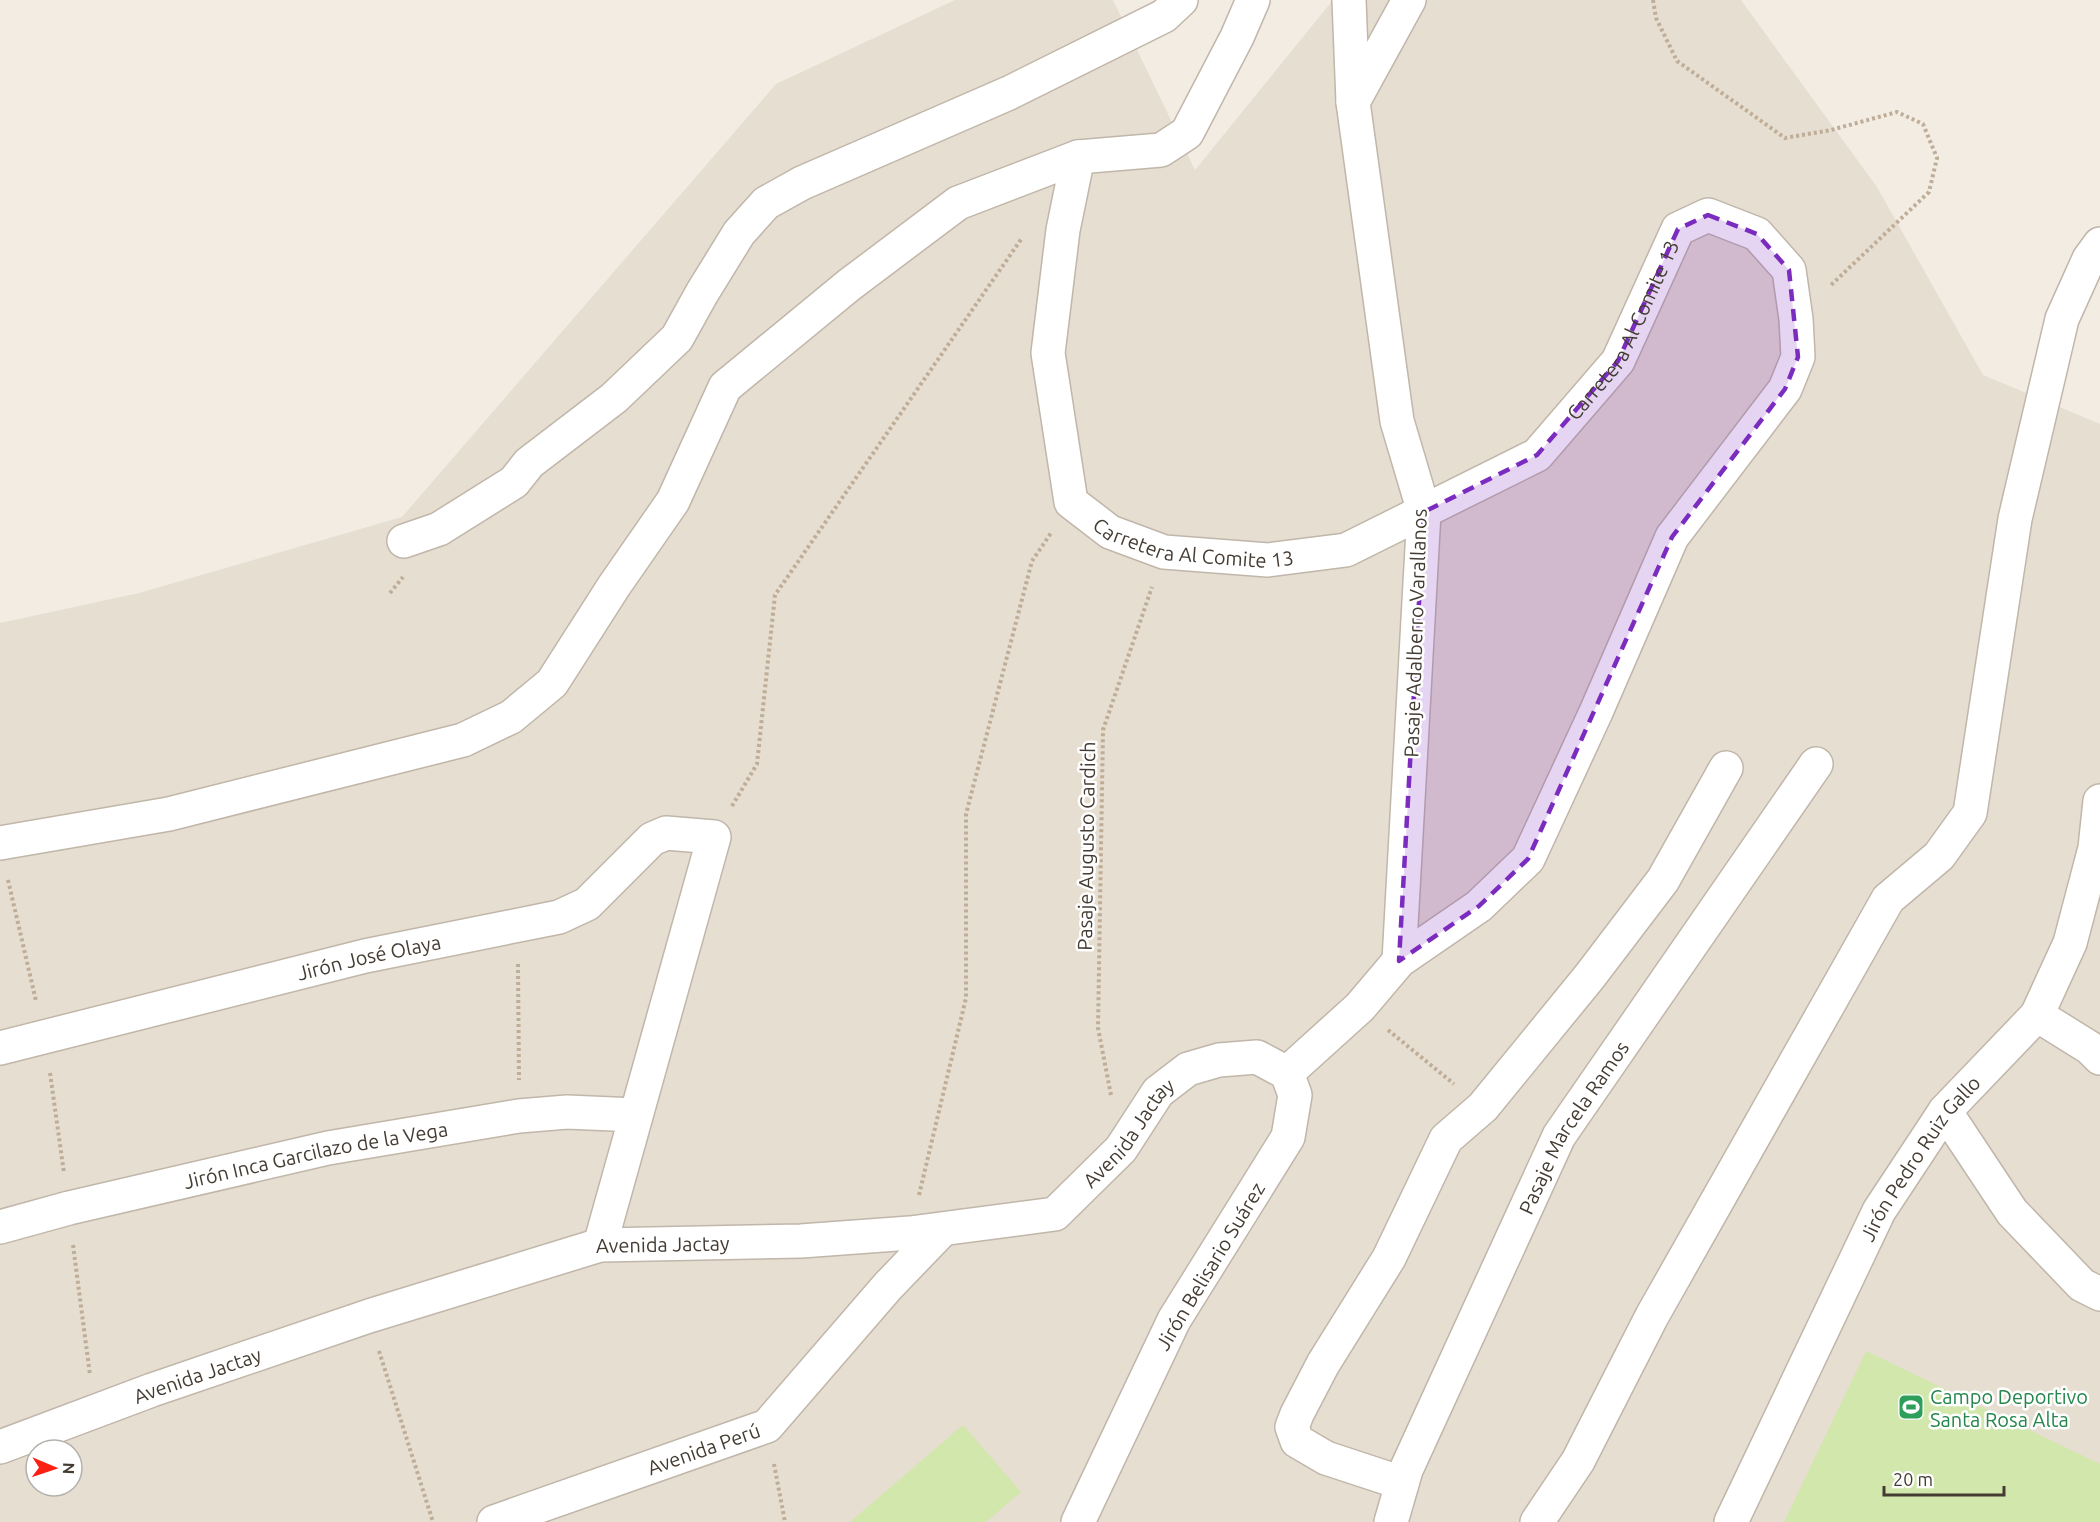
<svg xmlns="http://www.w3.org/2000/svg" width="2100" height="1522" font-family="Ubuntu,sans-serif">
	<rect width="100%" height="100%" fill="#f2ece3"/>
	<!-- residential -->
	<path fill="#e6ded1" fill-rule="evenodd" d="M955,0H1113L1195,170L1333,0H1741L1877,187L1983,375L2100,424V1522H0V623L139,593L402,517L776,84ZM36,1450H72V1486H36Z"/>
	<!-- green -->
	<g fill="#d1e7ab">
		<path d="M1866,1351L2100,1464V1522H1784Z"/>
		<path d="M963,1425L1021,1492L986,1522H850Z"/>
	</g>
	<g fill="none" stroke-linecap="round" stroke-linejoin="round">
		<!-- minor casing -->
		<g stroke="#c0b6a9" stroke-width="36">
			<g id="minor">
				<path d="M1349,0L1353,102"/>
				<path d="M1078,157L1161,150L1187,133L1237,37L1253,0"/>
				<path d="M404,541L439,529L514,482L529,463L614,398L677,338L702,293L739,233L766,203L802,183L1009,93L1164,16L1181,0"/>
				<path id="s1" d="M0,843L169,814L463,740L511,717L552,683L614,586L673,501L725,387L849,285L958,203L1078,157L1063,230L1048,353L1071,502L1110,532L1164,552L1268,560L1346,550L1537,455L1618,361L1678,229L1708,215L1757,234L1789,270L1796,319L1798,357L1785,389L1672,537L1596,712L1528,859L1479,906L1399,961L1360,1007L1287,1073"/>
				<path d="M1399,961L1424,512L1397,421L1353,102L1409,0"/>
				<path d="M2037,1015L2070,943L2095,848L2100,801"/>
				<path id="s2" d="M0,1048L365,956L559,917L587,904L652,839L666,833L714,837L600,1245"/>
				<path d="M1945,1111L2012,1212L2082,1285L2100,1294"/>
				<path id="s3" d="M0,1227L69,1208L328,1148L519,1116L567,1112L636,1115"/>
				<path d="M1402,1483L1326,1458L1297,1441L1292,1427L1297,1414L1323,1364L1389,1258L1446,1139L1483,1107L1590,976L1663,880L1726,768"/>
				<path id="s4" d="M494,1522L767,1426L888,1286L942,1230"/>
				<path id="s5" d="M1391,1522L1406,1470L1559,1136L1816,764"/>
				<path d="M1537,1522L1578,1461L1652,1316L1888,899L1939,856L1970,813L2015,519L2062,319L2089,259L2100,244"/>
			</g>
		</g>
		<!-- tertiary casing -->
		<g stroke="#c0b6a9" stroke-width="36">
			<g id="tertiary">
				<path id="s6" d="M0,1447L152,1390L369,1316L600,1245L801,1241L910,1233L1055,1214L1121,1149L1158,1092L1188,1069L1219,1060L1257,1057L1287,1073L1295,1095L1288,1137L1174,1320L1078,1522"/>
				<path id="s7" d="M1731,1522L1879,1211L1945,1111L2037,1015L2090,1048L2100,1058"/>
			</g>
		</g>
		<!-- path -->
		<g stroke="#bfad97" stroke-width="4" stroke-dasharray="3 3" stroke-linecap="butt">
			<path d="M1653,0L1656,18L1677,61L1785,138L1831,130L1897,112L1923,124L1937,158L1929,192L1830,286"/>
			<path d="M390,593L403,577"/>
			<path d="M732,806L757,764L775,595L1022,238"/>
			<path d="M8,880L36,1001"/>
			<path d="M518,964L519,1080"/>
			<path d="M1388,1030L1454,1084"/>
			<path d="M50,1073L64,1173"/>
			<path d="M1111,1095L1098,1028L1103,730L1152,587"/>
			<path d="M919,1195L966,998V814L1032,561L1051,533"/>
			<path d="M73,1245L90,1375"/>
			<path d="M379,1351L433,1522"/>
			<path d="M774,1464L785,1522"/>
		</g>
		<!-- minor -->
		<use href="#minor" stroke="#fff" stroke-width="33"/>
		<!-- tertiary -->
		<use href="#tertiary" stroke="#fff" stroke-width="33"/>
	</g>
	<!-- marked area -->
	<path fill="#7b2cbf" fill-opacity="0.2" stroke="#7b2cbf" stroke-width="4.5" stroke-dasharray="12 8" stroke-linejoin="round" d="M1708,215L1757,234L1789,270L1798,357L1785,389L1672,537L1528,859L1479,906L1399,961L1424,512L1537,455L1618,361L1678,229Z"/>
	<!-- icons -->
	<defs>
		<g id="stadium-square" transform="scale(1.35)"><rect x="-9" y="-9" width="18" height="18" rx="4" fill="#2e9e5b" stroke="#fff"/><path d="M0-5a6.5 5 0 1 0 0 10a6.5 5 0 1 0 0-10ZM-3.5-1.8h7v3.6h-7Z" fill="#fff"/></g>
	</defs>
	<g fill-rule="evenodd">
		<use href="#stadium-square" x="1911" y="1407"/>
	</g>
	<g text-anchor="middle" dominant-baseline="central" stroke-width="5" stroke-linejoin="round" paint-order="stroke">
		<!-- street labels -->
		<g font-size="20" fill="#443c33" stroke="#fff">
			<text stroke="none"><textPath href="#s1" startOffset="2356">Carretera Al Comite 13</textPath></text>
			<text stroke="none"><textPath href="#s1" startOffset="1834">Carretera Al Comite 13</textPath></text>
			<text transform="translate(1415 633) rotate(-88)">Pasaje Adalberro Varallanos</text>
			<text transform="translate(1086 846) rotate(-89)">Pasaje Augusto Cardich</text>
			<text stroke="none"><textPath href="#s2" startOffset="380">Jirón José Olaya</textPath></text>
			<text stroke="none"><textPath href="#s5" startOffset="436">Pasaje Marcela Ramos</textPath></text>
			<text stroke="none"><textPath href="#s6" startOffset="1200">Avenida Jactay</textPath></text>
			<text stroke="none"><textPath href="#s3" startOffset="324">Jirón Inca Garcilazo de la Vega</textPath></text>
			<text stroke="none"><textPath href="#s7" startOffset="411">Jirón Pedro Ruiz Gallo</textPath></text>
			<text stroke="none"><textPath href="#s6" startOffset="696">Avenida Jactay</textPath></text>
			<text transform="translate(1210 1266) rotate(-59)">Jirón Belisario Suárez</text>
			<text stroke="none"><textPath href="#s6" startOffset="210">Avenida Jactay</textPath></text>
			<text stroke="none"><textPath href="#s4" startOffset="222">Avenida Perú</textPath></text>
		</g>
		<!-- leisure labels -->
		<g font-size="20" fill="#27864d" stroke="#fff" text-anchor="start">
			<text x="1930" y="1396">Campo Deportivo<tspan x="1930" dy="23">Santa Rosa Alta</tspan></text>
		</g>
	</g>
	<!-- north arrow -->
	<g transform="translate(54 1468) rotate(92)"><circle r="28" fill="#ffffff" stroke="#b4b1ad" stroke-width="1.5"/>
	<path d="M0-4.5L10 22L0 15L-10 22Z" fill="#fb2011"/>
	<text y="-9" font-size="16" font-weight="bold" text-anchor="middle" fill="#443c33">N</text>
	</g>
	<!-- scale -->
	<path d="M1884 1486v9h120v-9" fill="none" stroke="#443c33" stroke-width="3"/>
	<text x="1893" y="1486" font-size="18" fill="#443c33" stroke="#ffffff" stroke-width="4.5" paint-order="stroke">20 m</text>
</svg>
